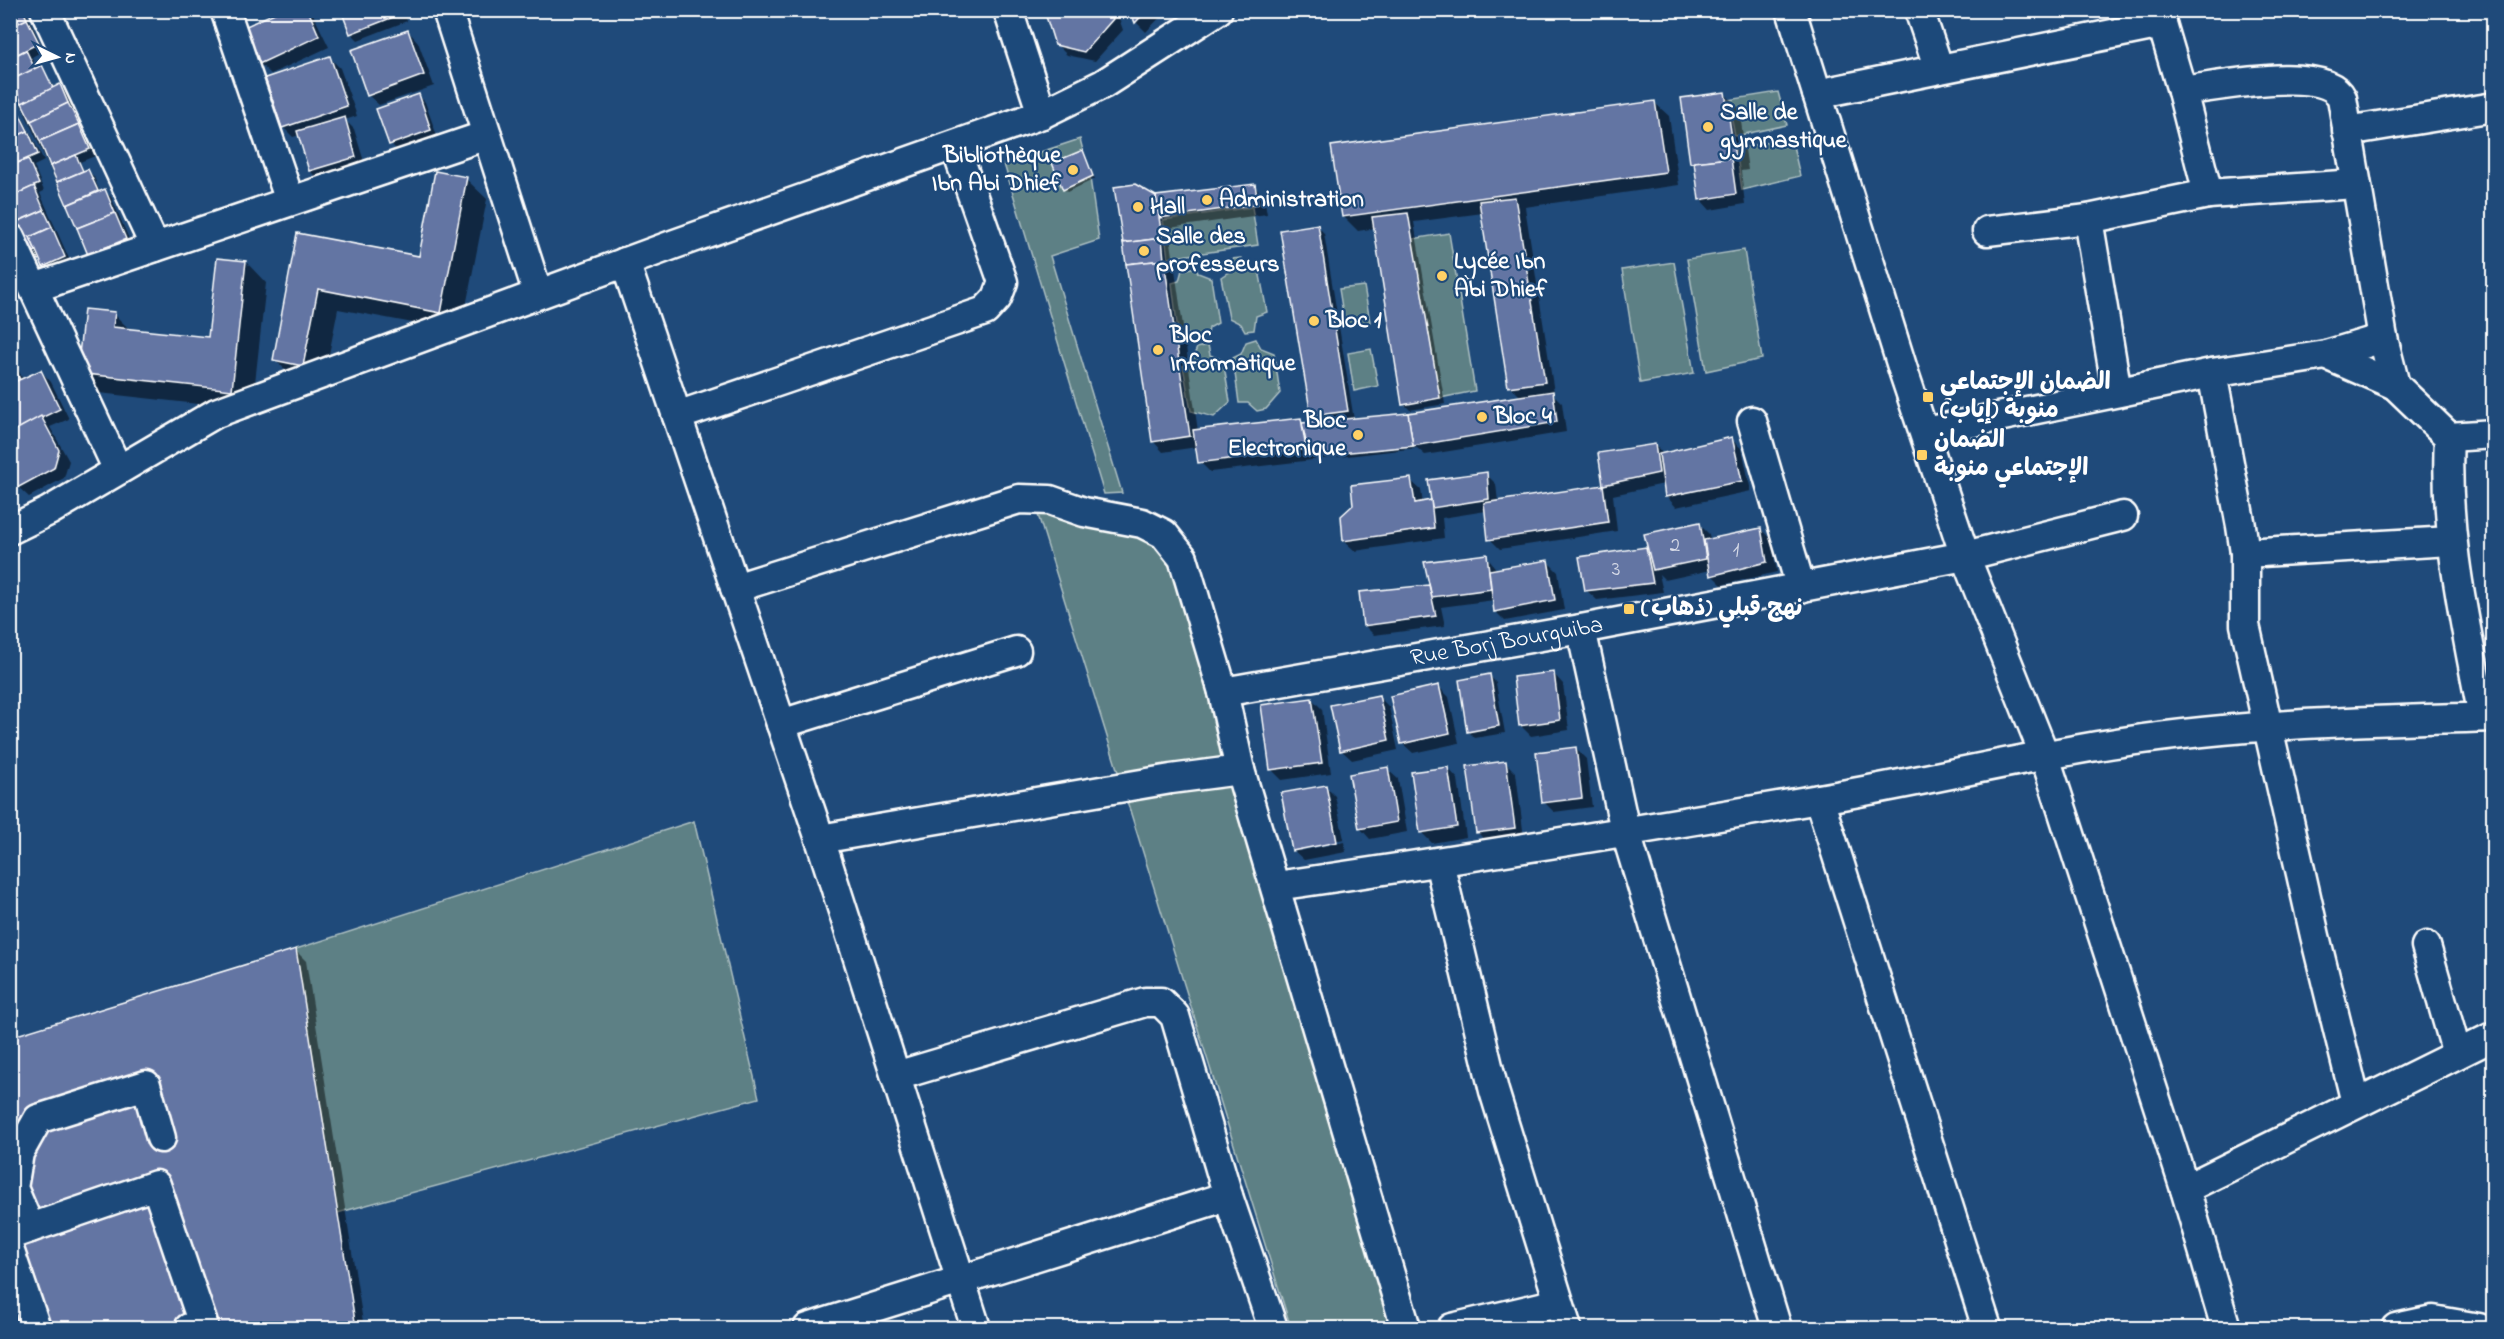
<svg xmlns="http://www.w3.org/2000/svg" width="2504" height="1339" font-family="'Indie Flower','Playpen Sans Arabic',sans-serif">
	<rect width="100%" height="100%" fill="#1f4a7a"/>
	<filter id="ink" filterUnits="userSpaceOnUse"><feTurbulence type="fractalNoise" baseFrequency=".0167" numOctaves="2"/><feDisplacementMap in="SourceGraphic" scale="12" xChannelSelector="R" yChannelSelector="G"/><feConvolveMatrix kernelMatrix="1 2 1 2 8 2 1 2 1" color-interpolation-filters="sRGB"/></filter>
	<g filter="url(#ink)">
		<!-- green -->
		<g fill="#5d8085" stroke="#aec0c2" stroke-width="1.5">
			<path d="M1778,92L1787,125L1735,136L1728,100Z"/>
			<path d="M1791,137L1800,176L1742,190L1736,149Z"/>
			<path d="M1080,139L1090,178L1099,240L1050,256L1122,493L1104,494L1004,164Z"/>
			<path d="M1252,207L1258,245L1168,258L1163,220Z"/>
			<path d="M1449,233L1475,391L1440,398L1412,239Z"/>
			<path d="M1744,250L1762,359L1706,371L1687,259Z"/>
			<path d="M1241,258L1251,271L1259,270L1267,312L1256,316L1254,330L1245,331L1241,324L1229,318L1221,277L1233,269L1232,259Z"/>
			<path d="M1674,262L1694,373L1640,383L1622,270Z"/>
			<path d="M1196,267L1198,273L1211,278L1218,323L1209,328L1208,334L1191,338L1186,332H1178L1172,283L1179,281L1182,270Z"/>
			<path d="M1364,286L1370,322L1345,326L1339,289Z"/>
			<path d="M1256,339L1261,348L1274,353L1280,393L1266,409L1257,411L1248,403H1239L1233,358L1241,354L1246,342Z"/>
			<path d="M1208,345L1210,355L1223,360L1230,402L1214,417L1191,411L1183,366L1191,362L1197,348Z"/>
			<path d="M1371,349L1378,386L1354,391L1348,353Z"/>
			<path d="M1034,502L1153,539L1170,556L1406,1328H1291Z"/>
			<path d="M694,821L759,1098L337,1213L296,949Z"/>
		</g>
		<!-- shadow -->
		<g fill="#0007">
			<path d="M10,10H25L44,50L32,57L37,69L41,67L55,88L60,86L66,92L95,156L80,162L84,172L88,170L94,177L100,192L104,191L111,197L132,246L89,255L10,80Z"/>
			<path d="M285,10H311L329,47L271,74L260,64L244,29Z"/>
			<path d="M343,10H403L407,21L358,40L352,34Z"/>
			<path d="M1045,10H1116L1123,30L1095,61L1067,55L1056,44Z"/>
			<path d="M1132,10H1167L1146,32L1136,22Z"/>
			<path d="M408,31L418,42L434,86L379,105L368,95Z"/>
			<path d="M330,58L340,68L357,116L345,120L354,129L366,168L320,181L310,171L300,135L293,137L283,127Z"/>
			<path d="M1725,94L1739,108L1748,170L1741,171L1745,204L1710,210L1700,199L1696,167L1691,162Z"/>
			<path d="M419,96L425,102L437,136L397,150L391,144Z"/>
			<path d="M1655,103L1669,116L1679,185L1525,207L1554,392H1551L1562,403L1566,432L1425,455L1417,448L1210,472L1200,462L1197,447L1163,452L1153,441L1156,198L1254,186L1264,196L1267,214L1169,228L1198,431L1300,420L1305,425L1321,423L1313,415L1317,226L1324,233L1354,420L1521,397L1510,386L1483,213L1414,222L1445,404L1410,410L1404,404L1376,228L1358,231L1344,217Z"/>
			<path d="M17,111L23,118L44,161L34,166L44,191L40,193L71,263L51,273L41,259L29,264L20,222L10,200V184L17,182L10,167V114Z"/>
			<path d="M1082,152L1095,179L1067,192L1064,189Z"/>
			<path d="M466,179L487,199L461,332L338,309L323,385L295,380L275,359L298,235L420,258Z"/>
			<path d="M246,262L266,283L252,410L99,393L79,373L114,314L131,331L209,339Z"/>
			<path d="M10,352L23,380L41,371L51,382L69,419L50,427L69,461L64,478L29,497L18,487L10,472Z"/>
			<path d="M1731,439L1742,449L1751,491L1676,507L1666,496L1664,484L1613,495L1617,531L1500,549L1490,539L1486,511L1442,518L1444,538L1355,551L1344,541L1410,480L1421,490L1423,504L1433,502L1486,474L1496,484L1498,502L1605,486L1600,454L1655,445L1663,454Z"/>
			<path d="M1699,524L1709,534L1710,540L1761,529L1771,540L1777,572L1722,585L1712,575L1711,570L1665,580L1659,574L1663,592L1597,600L1586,590L1581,559L1649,548Z"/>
			<path d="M1486,556L1497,570L1547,561L1558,572L1564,610L1505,621L1495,611L1494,600L1441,607L1445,626L1374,635L1364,625L1360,593L1431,586Z"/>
			<path d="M1553,673L1563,684L1569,730L1531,736L1520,725Z"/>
			<path d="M1490,676L1496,683L1505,733L1475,738L1468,731Z"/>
			<path d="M1439,687L1449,697L1459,743L1413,753L1402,743Z"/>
			<path d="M1379,697L1389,707L1398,750L1352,760L1341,750Z"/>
			<path d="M1312,699L1322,709L1331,773L1282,780L1272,770Z"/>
			<path d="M1576,749L1586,759L1592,807L1554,812L1544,802Z"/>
			<path d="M1505,762L1516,773L1524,838L1488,843L1478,833Z"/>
			<path d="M1448,768L1458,779L1466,837L1432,843L1421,832Z"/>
			<path d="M1387,769L1398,779L1407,832L1370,839L1360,828Z"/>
			<path d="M1325,786L1335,796L1344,839L1299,848V851L1344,842L1346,852L1304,860L1293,850Z"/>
			<path d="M296,951L306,961L364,1328H10V1147Z"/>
		</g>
		<!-- building -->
		<g fill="#6474a3" stroke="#fff" stroke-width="1.5">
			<path d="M10,10H23L27,19L10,27Z"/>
			<path d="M281,10H308L319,36L259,64L242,28Z"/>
			<path d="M341,10H400L401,14L350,34Z"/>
			<path d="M1044,10H1110L1113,19L1084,52L1055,45Z"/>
			<path d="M1130,10H1147L1135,23Z"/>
			<path d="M27,19L39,43L10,58V27Z"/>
			<path d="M408,30L424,75L367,96L351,50Z"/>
			<path d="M26,50L35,69L11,80L10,58Z"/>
			<path d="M330,56L347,106L282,128L265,78Z"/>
			<path d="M42,65L53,88L22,103L11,80Z"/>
			<path d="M60,84L68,103L31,121L22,103Z"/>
			<path d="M1725,92L1735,157L1690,163L1681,98Z"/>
			<path d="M419,94L431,130L389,145L376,109Z"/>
			<path d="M1655,101L1666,172L1342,217L1331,146Z"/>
			<path d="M68,103L79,124L40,141L31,121Z"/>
			<path d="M17,109L28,131L10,139V112Z"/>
			<path d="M345,117L356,157L309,171L297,131Z"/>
			<path d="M79,124L90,149L50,166L40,141Z"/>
			<path d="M28,131L38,154L10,166V139Z"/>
			<path d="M1083,150L1093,176L1063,190L1052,163Z"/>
			<path d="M76,155L83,171L57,182L50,166Z"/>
			<path d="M1731,158L1736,194L1699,200L1694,162Z"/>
			<path d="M28,159L39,184L10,197V183L15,181L10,166Z"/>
			<path d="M88,169L98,191L67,205L57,182Z"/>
			<path d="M435,171L467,177L441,313L318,289L303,366L273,360L297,233L419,256Z"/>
			<path d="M1135,184L1156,196L1162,238L1123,243L1114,187Z"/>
			<path d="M1255,184L1258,204L1160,218L1156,196Z"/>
			<path d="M34,186L44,210L18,221L10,197Z"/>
			<path d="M105,189L115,213L77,228L67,205Z"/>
			<path d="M1515,197L1545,382L1508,387L1479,201Z"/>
			<path d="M44,210L52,227L30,237L36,251L22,258L10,225Z"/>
			<path d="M115,213L126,239L88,255L77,228Z"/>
			<path d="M1408,213L1440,398L1402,405L1372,217Z"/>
			<path d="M1318,224L1348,411L1311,416L1280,230Z"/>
			<path d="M52,227L65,257L43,267L30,237Z"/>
			<path d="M1162,238L1164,260L1126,264L1123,243Z"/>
			<path d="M217,258L246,261L232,390L77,373L84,309L115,312L113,327L208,337Z"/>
			<path d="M1164,260L1190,436L1152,442L1126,264Z"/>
			<path d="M10,357L20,380L10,384Z"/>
			<path d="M41,370L60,409L10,433V384Z"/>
			<path d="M1553,391L1557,422L1413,446L1408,413Z"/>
			<path d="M1408,413L1413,446L1309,456L1302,423Z"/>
			<path d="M41,416L59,450L54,468L17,488L10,475V433Z"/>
			<path d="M1301,418L1306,449L1198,463L1193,430Z"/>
			<path d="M1732,437L1742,481L1665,497L1659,454Z"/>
			<path d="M1655,444L1659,473L1603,485L1598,453Z"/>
			<path d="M1487,472L1489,499L1432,508L1428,480Z"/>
			<path d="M1411,478L1415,503L1431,500L1434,528L1343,541L1341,516L1353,505L1351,485Z"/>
			<path d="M1603,485L1608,522L1488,540L1484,503Z"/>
			<path d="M1700,522L1706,559L1653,570L1644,534Z"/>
			<path d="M1761,528L1767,562L1710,576L1704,540Z"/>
			<path d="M1646,547L1653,583L1585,591L1579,557Z"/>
			<path d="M1487,554L1491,589L1432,597L1424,562Z"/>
			<path d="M1548,560L1555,600L1494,612L1489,570Z"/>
			<path d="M1429,585L1436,616L1363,626L1359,592Z"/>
			<path d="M1554,672L1560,720L1519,726L1513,677Z"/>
			<path d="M1490,674L1499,726L1467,732L1459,680Z"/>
			<path d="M1439,685L1450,733L1401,744L1390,696Z"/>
			<path d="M1379,695L1389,740L1340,751L1330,705Z"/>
			<path d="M1312,698L1322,763L1270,770L1261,705Z"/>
			<path d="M1576,747L1582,798L1542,803L1536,752Z"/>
			<path d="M1506,761L1515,828L1476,833L1467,766Z"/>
			<path d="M1388,767L1397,822L1359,829L1349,774Z"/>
			<path d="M1448,767L1457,827L1420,833L1411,772Z"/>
			<path d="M1326,785L1337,842L1292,851L1281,793Z"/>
			<path d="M296,949L356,1328H10V1145L19,1136L10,1106V1037Z"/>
		</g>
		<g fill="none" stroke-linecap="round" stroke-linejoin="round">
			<!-- minor casing -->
			<g stroke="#fff" stroke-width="33">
				<g id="minor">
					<path d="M45,10L155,247"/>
					<path d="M225,10L290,201"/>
					<path d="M447,10L538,294"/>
					<path d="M1008,10L1042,114"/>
					<path d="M1791,10L1904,373L1965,556L2044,754L2185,1189L2226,1328"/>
					<path d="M1919,10L1939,69"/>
					<path d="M2182,91C2216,87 2325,63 2342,98L2383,338L2395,385L2449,437C2444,534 2465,622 2483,717"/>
					<path d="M1817,94L2162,24"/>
					<path d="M2347,131L2494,107"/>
					<path d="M2208,194L2356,184"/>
					<path d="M2088,219L2117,392"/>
					<path d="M1987,231L2088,219L2208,194L2182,91L2158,10"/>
					<path d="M10,238L118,470"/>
					<path d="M625,262L820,839L976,1328"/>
					<path d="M34,288L487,135"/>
					<path d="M2326,355L2395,385"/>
					<path d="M2212,373L2241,526L2245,553V625L2315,936L2356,1103"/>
					<path d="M677,416L985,311L997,298L1003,282L955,146"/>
					<path d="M1752,421L1801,588"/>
					<path d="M1925,432L2212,373L2326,355L2383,338"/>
					<path d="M2449,437L2494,434"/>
					<path d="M10,530L49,511L216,413L675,244L1042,114L1103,84L1218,10"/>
					<path d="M2245,553L2451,541"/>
					<path d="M735,588L1019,499L1050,500L1084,512L1142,523L1164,534L1183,558L1223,692L1240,770L1406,1328"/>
					<path d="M1581,629L1625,830L1777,1328"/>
					<path id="s1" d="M1223,692L1581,629L1965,556L2123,516"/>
					<path d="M781,724L1016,651"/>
					<path d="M1819,799L1987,1328"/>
					<path d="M820,839L1171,779L1240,770"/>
					<path d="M1439,862L1494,1091L1567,1328"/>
					<path d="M1276,886C1457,860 1638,830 1819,799C1923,782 2025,756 2129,741C2249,723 2373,721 2494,717"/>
					<path d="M2426,946L2457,1054"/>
					<path d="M896,1076L1145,1002H1161L1175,1016L1228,1196L1273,1328"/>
					<path d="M2185,1189L2494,1036"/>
					<path d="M30,1228L13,1188L19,1153L38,1119L146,1085L161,1138"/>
					<path d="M10,1235L156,1185L203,1324L189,1328"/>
					<path d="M10,1252L36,1328"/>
					<path d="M808,1328L1228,1196"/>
					<path d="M1452,1328L1558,1303"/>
					<path d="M2396,1328L2433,1320L2479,1328"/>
				</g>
			</g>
			<!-- minor -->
			<use href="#minor" stroke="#1f4a7a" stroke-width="28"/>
		</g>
	</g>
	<!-- markers -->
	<g fill="#ffd166" stroke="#1f4a7a" stroke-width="2">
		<circle cx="1708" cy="127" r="6"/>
		<circle cx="1073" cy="170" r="6"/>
		<circle cx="1207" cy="200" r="6"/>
		<circle cx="1138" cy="207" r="6"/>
		<circle cx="1144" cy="251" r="6"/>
		<circle cx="1442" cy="276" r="6"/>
		<circle cx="1314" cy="321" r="6"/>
		<circle cx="1158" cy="350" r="6"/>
		<rect x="1922" y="391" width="12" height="12" rx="3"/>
		<circle cx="1482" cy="417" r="6"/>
		<circle cx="1358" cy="435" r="6"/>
		<rect x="1916" y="449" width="12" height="12" rx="3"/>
		<rect x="1623" y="603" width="12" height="12" rx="3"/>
	</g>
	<g text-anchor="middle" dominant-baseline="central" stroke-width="4.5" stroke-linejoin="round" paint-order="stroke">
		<!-- number labels -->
		<g font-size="21" fill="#d8dce8">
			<text x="1675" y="546">2</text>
			<text x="1736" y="551">1</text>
			<text x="1616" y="570">3</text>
		</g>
		<!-- poi labels -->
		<g font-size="24" font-weight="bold" fill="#fff" stroke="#1f4a7a" text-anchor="start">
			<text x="1720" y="113">Salle de<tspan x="1720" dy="28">gymnastique</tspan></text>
			<text x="1061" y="156" text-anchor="end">Bibliothèque<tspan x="1061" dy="28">Ibn Abi Dhief</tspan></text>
			<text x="1219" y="200">Administration</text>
			<text x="1150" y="207">Hall</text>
			<text x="1156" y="237">Salle des<tspan x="1156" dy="28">professeurs</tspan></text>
			<text x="1454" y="262">Lycée Ibn<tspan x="1454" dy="28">Abi Dhief</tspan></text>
			<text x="1326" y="321">Bloc 1</text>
			<text x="1170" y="336">Bloc<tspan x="1170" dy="28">Informatique</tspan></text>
			<text x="1940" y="383">الضمان الإجتماعي<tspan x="1940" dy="28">منوبة (إياب)</tspan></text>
			<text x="1494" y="417">Bloc 4</text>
			<text x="1346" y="421" text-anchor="end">Bloc<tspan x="1346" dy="28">Electronique</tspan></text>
			<text x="1934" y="441">الضمان<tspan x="1934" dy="28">الإجتماعي منوبة</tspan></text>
			<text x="1641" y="609">نهج قبلي (ذهاب)</text>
		</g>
		<!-- street labels -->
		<g font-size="24" fill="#fff" stroke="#1f4a7a">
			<text stroke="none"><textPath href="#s1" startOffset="288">Rue Borj Bourguiba</textPath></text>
		</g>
	</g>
	<!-- margin -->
	<rect width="2504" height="1339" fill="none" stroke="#1f4a7a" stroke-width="36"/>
	<rect x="18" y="18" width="2468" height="1303" fill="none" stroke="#fff" stroke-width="2" filter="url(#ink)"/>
	<!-- north arrow -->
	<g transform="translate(57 57) rotate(95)" stroke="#1f4a7a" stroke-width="4.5" paint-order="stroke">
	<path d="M0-4.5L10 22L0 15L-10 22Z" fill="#ffffff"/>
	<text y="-9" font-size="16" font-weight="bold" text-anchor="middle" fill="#ffffff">N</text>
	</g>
</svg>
